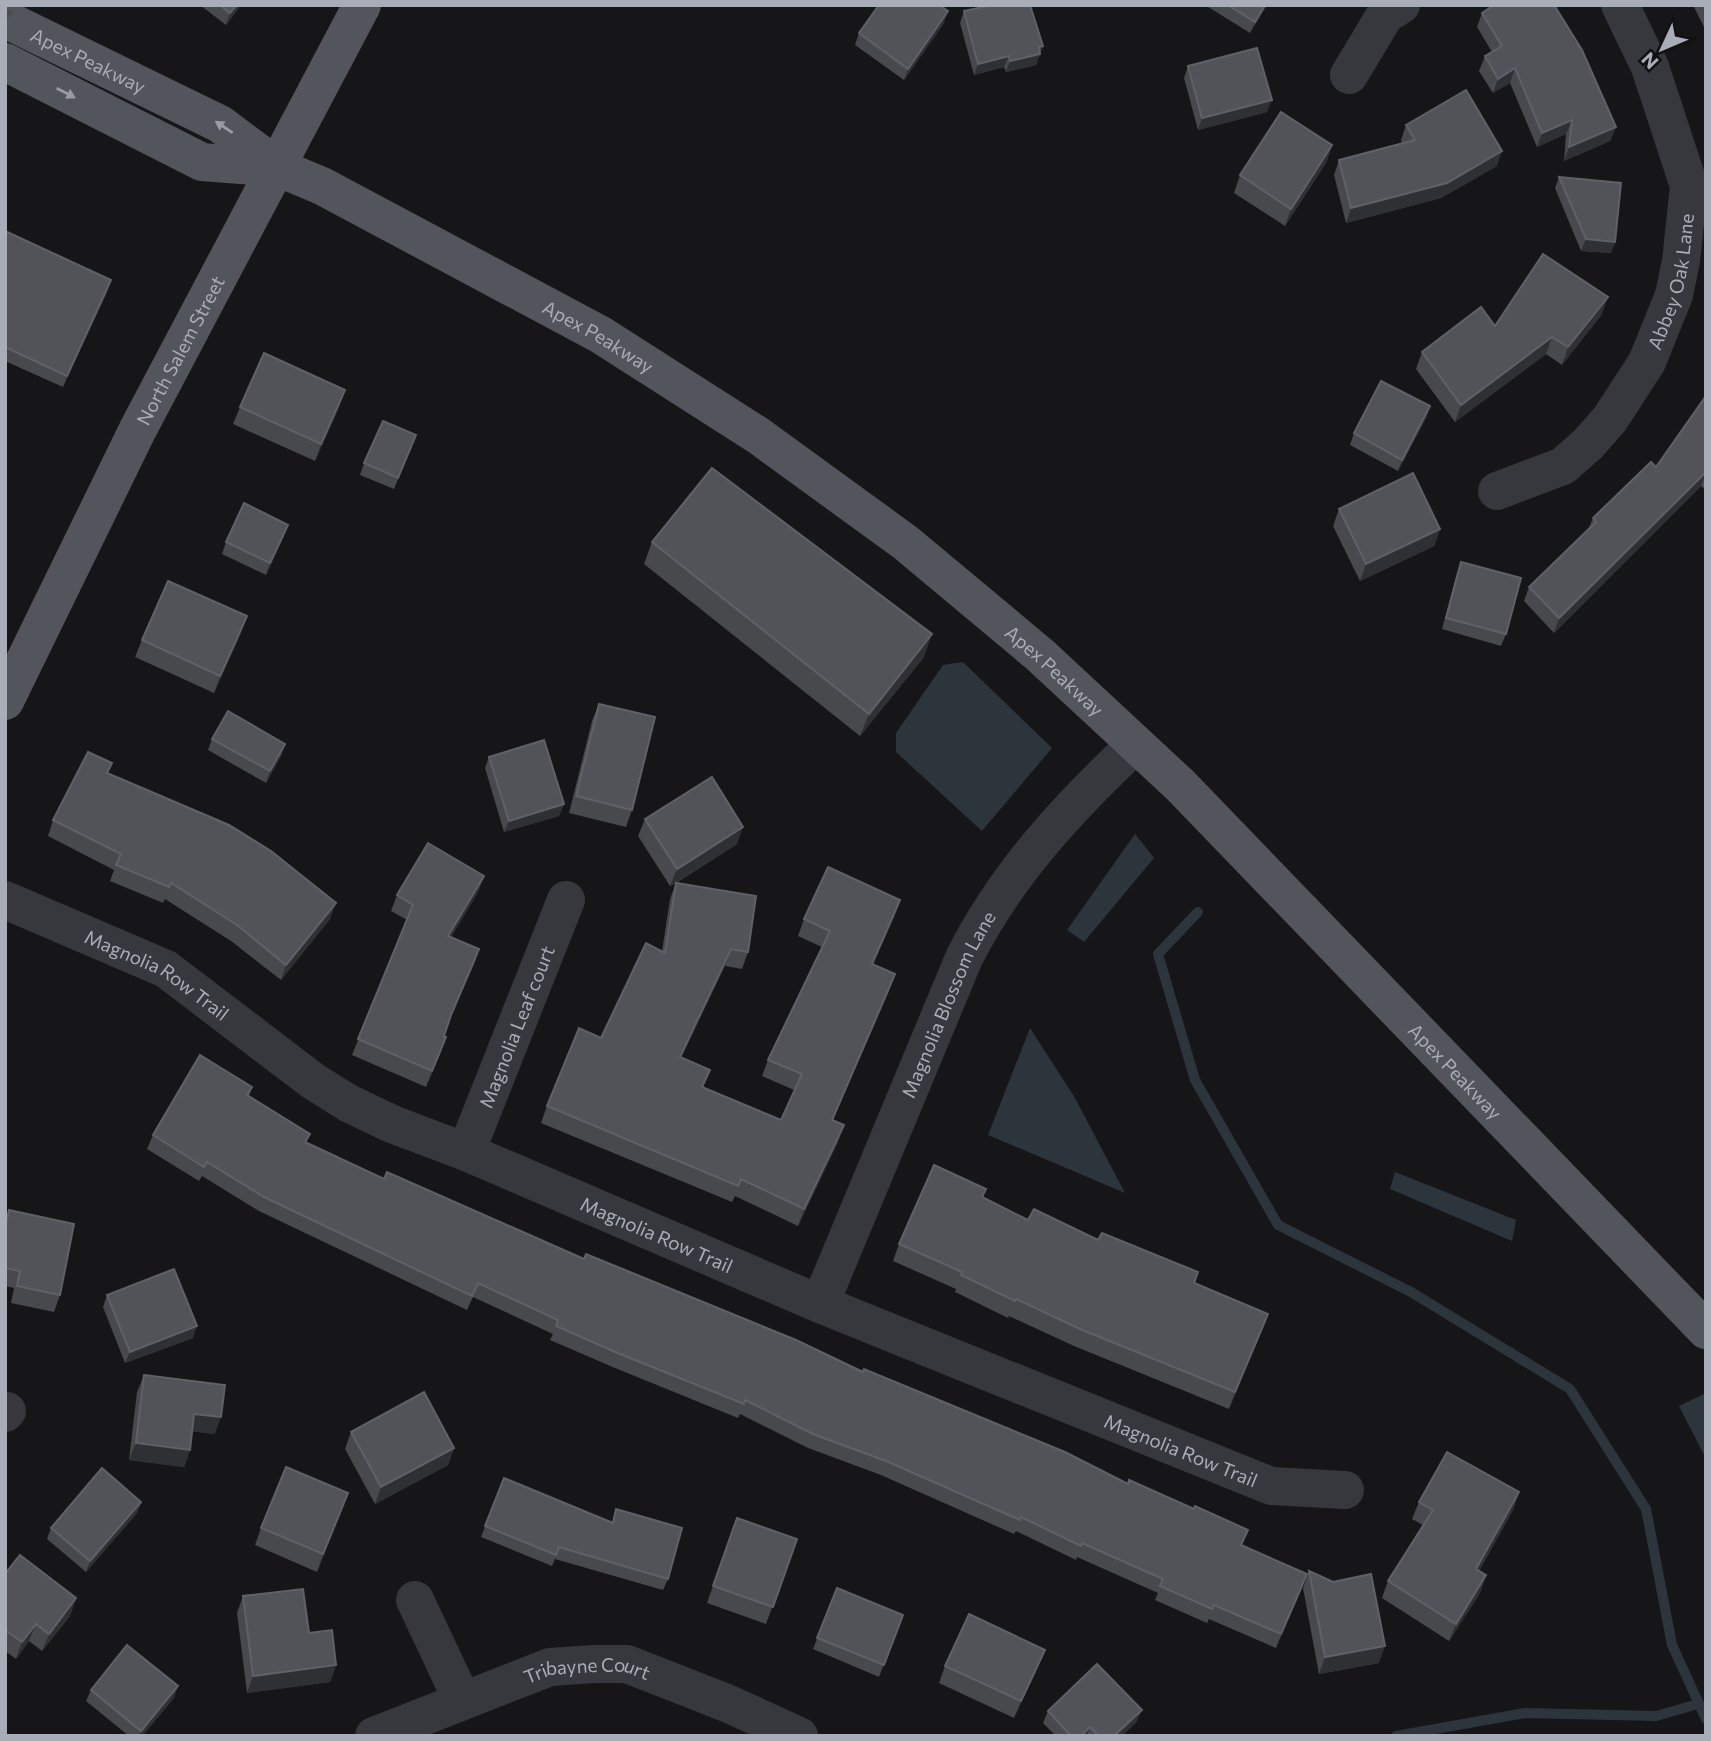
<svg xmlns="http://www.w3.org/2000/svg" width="1711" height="1741" font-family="Commissioner,sans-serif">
	<rect width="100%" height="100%" fill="#161618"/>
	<!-- water -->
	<g fill="#2c353c">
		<path d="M963,662L1052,748L982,831L896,752V733L943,665Z"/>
		<path d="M1135,834L1154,858L1084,942L1067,930Z"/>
		<path d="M1030,1028L1075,1098L1125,1193L988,1135Z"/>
		<path d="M1395,1172L1516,1220L1512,1241L1390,1189Z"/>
		<path d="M1704,1394L1706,1398V1459L1679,1406Z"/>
	</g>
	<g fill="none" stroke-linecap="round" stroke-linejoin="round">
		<!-- stream -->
		<g stroke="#2c353c" stroke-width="10">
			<path d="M1198,912L1158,954L1195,1080L1278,1225L1411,1292L1570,1389L1646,1509L1672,1645L1706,1719"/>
			<path d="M1396,1736L1525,1713L1656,1716L1698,1704"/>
		</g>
		<!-- minor -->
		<g stroke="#37383d" stroke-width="38">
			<path d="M1349,75L1385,15L1401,5"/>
			<path id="s1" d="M1497,491L1563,466L1588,444L1610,419L1647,362L1674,295L1681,261L1689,186L1650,67L1620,5"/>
			<path id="s2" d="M5,900L166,969L313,1081L348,1103L392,1124L466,1152L820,1304L1271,1486L1345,1490"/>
			<path id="s3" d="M466,1152L566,900"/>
			<path id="s4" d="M820,1304L964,958C1006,874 1069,807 1136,744"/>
			<path d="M5,1413L7,1411"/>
			<path d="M415,1600L462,1700"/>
			<path id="s5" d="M374,1736L550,1667L594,1664H627L729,1704L799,1736"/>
		</g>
		<!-- major -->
		<g stroke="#53555c" stroke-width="38">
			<path id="s6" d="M5,19L220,124L279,168L322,186L601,335L759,436L906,543L1040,655L1180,785L1706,1330"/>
			<path d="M5,62L202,162L279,168"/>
			<path id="s7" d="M5,701L138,429L362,5"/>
		</g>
		<!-- rail -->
		<path stroke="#4a4c52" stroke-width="5" stroke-dasharray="9 7" stroke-linecap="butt" d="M5,17L18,5"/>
	</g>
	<!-- wall -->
	<g fill="#47494d">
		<path d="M200,5H241L226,25Z"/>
		<path d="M1205,5H1267L1250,33Z"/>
		<path d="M1693,5H1706V31Z"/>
		<path d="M964,11L1043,46L1036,65L1006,72L1004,67L974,75L960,23Z"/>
		<path d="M1482,13L1616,127L1610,141L1564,161L1566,134L1537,147L1510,83L1493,93L1479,71L1485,56L1492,52L1477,27Z"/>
		<path d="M944,23L904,80L855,45L859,33Z"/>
		<path d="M1188,66L1267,112L1198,130L1184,78Z"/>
		<path d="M1406,125L1497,166L1441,198L1346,223L1334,175L1339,160L1402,144L1401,140Z"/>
		<path d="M1332,145L1326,163L1285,226L1234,193L1240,175Z"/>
		<path d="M1559,177L1615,242L1611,253L1581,251L1555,188Z"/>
		<path d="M5,231L107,292L63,387L5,361Z"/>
		<path d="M1602,314L1562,365L1546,354L1455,422L1416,369L1422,352L1495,326Z"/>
		<path d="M345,390L339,407L315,461L233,424L240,407Z"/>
		<path d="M1706,396V490L1701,486L1554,633L1524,601L1529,587L1588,530L1593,518L1656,467Z"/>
		<path d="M1430,406L1426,418L1398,471L1350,445L1354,433Z"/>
		<path d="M416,435L394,489L360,475L364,463Z"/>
		<path d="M1339,509L1440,529L1434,546L1360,581L1333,526Z"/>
		<path d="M284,536L266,575L222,554L226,542Z"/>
		<path d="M652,542L924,657L860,736L644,564Z"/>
		<path d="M1461,562L1506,634L1501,646L1442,629L1457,573Z"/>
		<path d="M241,633L214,693L135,657L142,640Z"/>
		<path d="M599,704L632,810L626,827L569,813L592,721Z"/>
		<path d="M212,739L285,744L281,756L266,783L208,750Z"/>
		<path d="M489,757L564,804L559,816L504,832L485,768Z"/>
		<path d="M109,774L330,919L281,980L231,941L165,899L163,903L110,881L114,870L48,836L53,820Z"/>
		<path d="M645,819L737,844L676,883L748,952L742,969L725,966L681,1057L703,1087L781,1120L794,1090L762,1076L768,1060L822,947L798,936L804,919L900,900L894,917L873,964L889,991L833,1120L838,1142L798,1226L735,1196L732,1202L541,1123L547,1106L601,1038L662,951L670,899L676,883L670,886L638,836Z"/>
		<path d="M484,876L478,892L451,937L479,949L447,1025L444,1036L441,1052L426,1087L352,1055L407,920L391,911L397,895Z"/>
		<path d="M252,1087L249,1096L306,1143L384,1179L863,1372L1242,1546L1302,1588L1276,1648L1209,1619L1207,1623L1155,1600L1158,1593L1077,1557L1076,1560L1016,1531L1014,1534L881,1475L808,1448L740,1414L738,1418L615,1368L550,1340L553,1334L473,1297L467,1310L259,1211L202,1176L199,1181L147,1149L153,1135Z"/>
		<path d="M983,1198L1028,1220L1098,1240L1268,1314L1229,1409L1074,1346L1009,1316L1008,1318L955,1292L956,1289L893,1261L899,1244Z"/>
		<path d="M9,1210L60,1295L54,1312L11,1303L14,1288L5,1286V1221Z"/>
		<path d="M107,1295L193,1338L125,1363L103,1307Z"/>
		<path d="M144,1375L215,1434L192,1431L190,1450L184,1467L129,1460L137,1392Z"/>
		<path d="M351,1432L454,1448L448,1465L375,1504L345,1449Z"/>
		<path d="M504,1478L612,1522L616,1509L668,1579L663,1590L555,1559L552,1566L481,1537Z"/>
		<path d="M1519,1492L1513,1510L1479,1571L1486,1575L1480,1593L1449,1641L1382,1598L1388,1581L1423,1525L1412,1519L1419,1502Z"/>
		<path d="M348,1493L317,1572L255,1545L261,1528Z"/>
		<path d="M141,1502L137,1513L86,1572L47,1539L51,1528Z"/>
		<path d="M737,1518L797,1539L766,1624L707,1603Z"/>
		<path d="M1309,1571L1379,1663L1319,1674L1303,1588Z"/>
		<path d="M5,1574L76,1598L70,1616L42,1651L29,1641L16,1659L5,1651Z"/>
		<path d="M837,1588L903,1615L879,1677L813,1649Z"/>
		<path d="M243,1596L309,1633L336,1665L330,1682L247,1693L237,1613Z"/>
		<path d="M945,1666L1038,1667L1014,1718L939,1683Z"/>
		<path d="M91,1690L174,1698L142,1736H129L86,1701Z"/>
		<path d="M1048,1711L1137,1721L1122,1736H1056L1043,1723Z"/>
	</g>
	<!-- shaded-wall -->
	<g fill="#2f3033">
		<path d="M237,5H241L226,25L230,13Z"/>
		<path d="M1265,5H1267L1250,33L1255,22Z"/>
		<path d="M948,11L944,23L904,80L908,69Z"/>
		<path d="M1043,46L1036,65L1006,72L1010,61Z"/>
		<path d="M1009,56L1004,67L974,75L978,64Z"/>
		<path d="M1515,68L1510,83L1493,93L1498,79Z"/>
		<path d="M1272,100L1267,112L1198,130L1202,118Z"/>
		<path d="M1572,120L1566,134L1537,147L1542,133Z"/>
		<path d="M1616,127L1610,141L1564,161L1569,147Z"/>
		<path d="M1332,145L1326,163L1285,226L1291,209Z"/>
		<path d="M1502,151L1497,166L1441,198L1346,223L1351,208Z"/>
		<path d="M1586,239L1615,242L1611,253L1581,251Z"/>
		<path d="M111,280L107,292L63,387L67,376Z"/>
		<path d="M1608,297L1602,314L1562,365L1568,347Z"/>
		<path d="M1552,337L1546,354L1455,422L1461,405Z"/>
		<path d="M345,390L339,407L315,461L321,444Z"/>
		<path d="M1430,406L1426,418L1398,471L1402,460Z"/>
		<path d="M1706,472L1701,486L1554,633L1559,618Z"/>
		<path d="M288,525L284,536L266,575L270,563Z"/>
		<path d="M1440,529L1434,546L1360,581L1366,564Z"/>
		<path d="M247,616L241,633L214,693L220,676Z"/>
		<path d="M932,634L924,657L860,736L869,714Z"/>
		<path d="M285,744L281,756L266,783L270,771Z"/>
		<path d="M564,804L559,816L504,832L509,821Z"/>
		<path d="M743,827L737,844L670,886L677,869Z"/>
		<path d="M484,876L478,892L443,951L448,936Z"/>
		<path d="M900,900L894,917L866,980L872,964Z"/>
		<path d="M336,903L330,919L281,980L286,965Z"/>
		<path d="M479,949L474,965L445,1030L451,1015Z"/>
		<path d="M731,949L725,966L674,1073L680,1057Z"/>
		<path d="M895,974L889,991L826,1136L832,1120Z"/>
		<path d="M446,1037L441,1052L426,1087L432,1071Z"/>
		<path d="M844,1125L838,1142L798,1226L804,1209Z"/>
		<path d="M1268,1314L1262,1331L1229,1409L1235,1392Z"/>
		<path d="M197,1326L193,1338L125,1363L130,1352Z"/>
		<path d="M194,1414L221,1417L215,1434L188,1431Z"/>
		<path d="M136,1443L190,1450L184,1467L129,1460Z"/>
		<path d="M454,1448L448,1465L375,1504L381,1487Z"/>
		<path d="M1519,1492L1513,1510L1470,1586L1476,1569Z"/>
		<path d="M348,1493L342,1510L317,1572L323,1554Z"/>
		<path d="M141,1502L137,1513L86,1572L90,1561Z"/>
		<path d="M1307,1574L1302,1588L1276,1648L1281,1634Z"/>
		<path d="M1486,1575L1480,1593L1449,1641L1456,1624Z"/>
		<path d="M76,1598L70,1616L42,1651L49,1634Z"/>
		<path d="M36,1624L29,1641L16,1659L22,1642Z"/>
		<path d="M1385,1646L1379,1663L1319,1674L1325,1657Z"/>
		<path d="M1045,1650L1038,1667L1014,1718L1021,1701Z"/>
		<path d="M336,1665L330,1682L247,1693L253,1676Z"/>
		<path d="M178,1686L174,1698L142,1736H139L141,1731Z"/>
		<path d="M1142,1710L1137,1721L1122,1736H1114Z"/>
		<path d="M1090,1727L1087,1736H1081Z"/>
	</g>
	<!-- building -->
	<g fill="#525359" stroke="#5f6168" stroke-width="2">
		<path d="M220,5H237L230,13Z"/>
		<path d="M879,5H939L948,11L908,69L859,33Z"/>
		<path d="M992,5H1030L1043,46L1039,47L1040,54L1010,61L1009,56L978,64L964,11Z"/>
		<path d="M1228,5H1265L1255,22Z"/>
		<path d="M1494,5H1554L1582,50L1616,127L1569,147L1572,120L1542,133L1515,68L1498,79L1485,56L1502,46L1482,13Z"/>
		<path d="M1257,48L1272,100L1202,118L1188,66Z"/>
		<path d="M1466,90L1502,151L1447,183L1351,208L1339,160L1415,140L1406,125Z"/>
		<path d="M1281,112L1332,145L1291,209L1240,175Z"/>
		<path d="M1559,177L1621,183L1615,242L1586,239Z"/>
		<path d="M5,231L111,280L67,376L5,347Z"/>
		<path d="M1543,254L1608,297L1568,347L1552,337L1461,405L1422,352L1481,307L1495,326Z"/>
		<path d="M264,353L345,390L321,444L240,407Z"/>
		<path d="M1381,381L1430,406L1402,460L1354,433Z"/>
		<path d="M1706,396V472L1559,618L1529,587L1596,522L1593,518L1651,462L1656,467Z"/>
		<path d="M383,421L416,435L398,478L364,463Z"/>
		<path d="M712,468L932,634L869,714L652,542Z"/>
		<path d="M1413,473L1440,529L1366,564L1339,509Z"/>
		<path d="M244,503L288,525L270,563L226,542Z"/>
		<path d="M1461,562L1521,578L1506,634L1446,618Z"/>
		<path d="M168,581L247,616L220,676L142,640Z"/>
		<path d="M599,704L655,717L632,810L576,796Z"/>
		<path d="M228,711L285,744L270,771L212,739Z"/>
		<path d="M544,740L564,804L509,821L489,757Z"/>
		<path d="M88,752L112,763L107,773L229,825L271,851L336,903L286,965L237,925L171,883L169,887L116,865L121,854L53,820Z"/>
		<path d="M712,777L743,827L677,869L645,819Z"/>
		<path d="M428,843L484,876L448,936L479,949L451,1015L444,1036L446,1037L432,1071L358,1039L413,905L397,895Z"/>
		<path d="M828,867L900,900L872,964L895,974L832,1120L844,1125L804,1209L741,1179L738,1186L547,1106L579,1028L601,1038L646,943L665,953L676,883L756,896L748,952L731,949L680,1057L710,1070L702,1087L781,1120L802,1074L768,1060L830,931L804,919Z"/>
		<path d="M200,1055L252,1087L247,1095L310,1134L305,1142L384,1179L387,1172L584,1259L586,1254L796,1340L863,1372L864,1369L1065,1452L1128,1484L1129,1480L1194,1509L1195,1506L1248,1530L1241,1545L1307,1574L1281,1634L1214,1605L1212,1609L1160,1586L1163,1579L1082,1543L1081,1546L1021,1517L1020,1520L886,1461L813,1434L745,1400L744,1404L620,1354L556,1326L558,1320L478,1283L472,1296L264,1197L207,1162L204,1167L153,1135Z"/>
		<path d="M934,1165L986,1189L982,1197L1028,1220L1034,1209L1098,1240L1102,1233L1198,1272L1194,1283L1268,1314L1235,1392L1080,1329L1016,1299L1015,1301L961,1275L962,1272L899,1244Z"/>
		<path d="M9,1210L74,1224L60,1295L17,1286L20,1271L5,1268V1228Z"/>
		<path d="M174,1269L197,1326L130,1352L107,1295Z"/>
		<path d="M144,1375L225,1385L221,1417L194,1414L190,1450L136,1443Z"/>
		<path d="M424,1392L454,1448L381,1487L351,1432Z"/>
		<path d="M1447,1452L1519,1492L1476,1569L1486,1575L1456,1624L1388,1581L1433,1510L1419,1502Z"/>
		<path d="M286,1467L348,1493L323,1554L261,1528Z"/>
		<path d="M102,1468L141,1502L90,1561L51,1528Z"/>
		<path d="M504,1478L613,1523L616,1509L682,1528L668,1579L559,1547L556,1555L485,1526Z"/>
		<path d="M737,1518L797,1539L773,1607L713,1586Z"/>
		<path d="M20,1555L76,1598L49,1634L36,1624L22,1642L5,1630V1574Z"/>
		<path d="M1309,1571L1333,1582L1371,1574L1385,1646L1325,1657Z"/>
		<path d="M837,1588L903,1615L884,1665L817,1638Z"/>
		<path d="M303,1589L309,1633L332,1630L336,1665L253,1676L243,1596Z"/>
		<path d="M969,1614L1045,1650L1021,1701L945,1666Z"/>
		<path d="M127,1645L178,1686L141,1731L91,1690Z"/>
		<path d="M1097,1664L1142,1710L1114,1736H1099L1090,1727L1081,1736H1071L1048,1711Z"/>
	</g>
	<!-- one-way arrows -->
	<defs><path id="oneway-solid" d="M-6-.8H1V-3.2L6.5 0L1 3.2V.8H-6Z" transform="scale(1.75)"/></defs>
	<g fill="#979ba6">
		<use href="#oneway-solid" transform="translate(66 93) rotate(27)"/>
		<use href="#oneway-solid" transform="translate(224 127) rotate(-146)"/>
	</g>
	<g text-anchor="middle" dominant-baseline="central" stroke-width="6" stroke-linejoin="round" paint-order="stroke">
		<!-- street labels -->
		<g font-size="19" fill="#a8adb8" stroke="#111113">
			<text stroke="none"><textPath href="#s6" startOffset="93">Apex Peakway</textPath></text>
			<text stroke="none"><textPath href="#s1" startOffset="290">Abbey Oak Lane</textPath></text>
			<text stroke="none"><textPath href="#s6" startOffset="674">Apex Peakway</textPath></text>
			<text stroke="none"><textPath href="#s7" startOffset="392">North Salem Street</textPath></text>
			<text stroke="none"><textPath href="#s6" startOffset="1241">Apex Peakway</textPath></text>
			<text stroke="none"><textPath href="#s2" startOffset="170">Magnolia Row Trail</textPath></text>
			<text stroke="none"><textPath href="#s4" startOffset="326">Magnolia Blossom Lane</textPath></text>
			<text stroke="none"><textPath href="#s3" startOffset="135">Magnolia Leaf court</textPath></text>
			<text stroke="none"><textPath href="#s6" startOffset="1808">Apex Peakway</textPath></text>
			<text stroke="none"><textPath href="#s2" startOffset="737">Magnolia Row Trail</textPath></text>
			<text stroke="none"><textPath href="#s2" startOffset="1304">Magnolia Row Trail</textPath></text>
			<text stroke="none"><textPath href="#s5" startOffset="226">Tribayne Court</textPath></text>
		</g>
	</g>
	<!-- border -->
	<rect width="1711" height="1741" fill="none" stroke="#a8adb8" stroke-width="14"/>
	<!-- north arrow -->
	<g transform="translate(1662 49) rotate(226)" stroke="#111113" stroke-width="5" paint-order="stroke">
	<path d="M0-5L12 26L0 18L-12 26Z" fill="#a8adb8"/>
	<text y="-10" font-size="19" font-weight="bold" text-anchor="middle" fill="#a8adb8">N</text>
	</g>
</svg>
